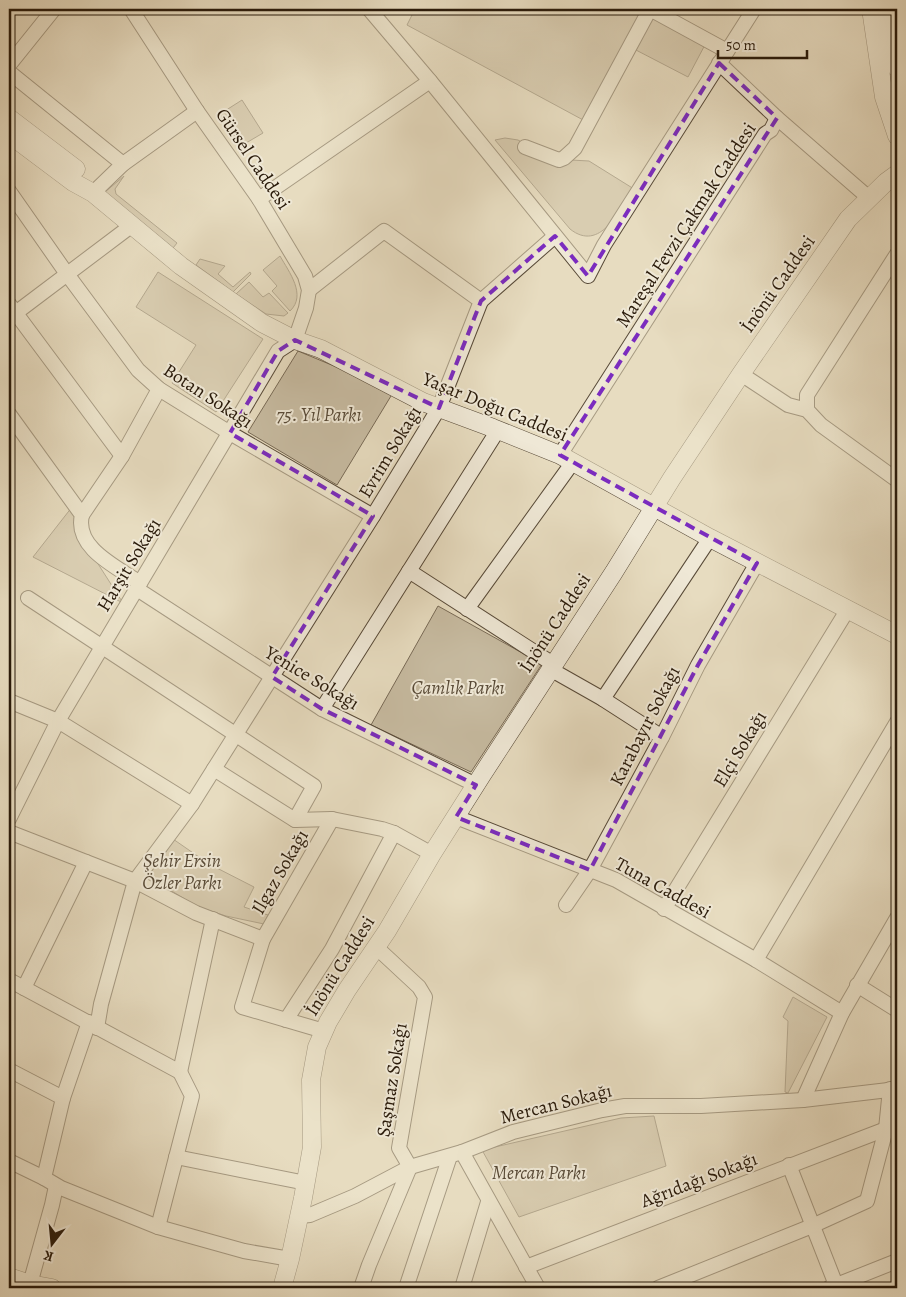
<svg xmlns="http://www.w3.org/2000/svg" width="906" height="1297" font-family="Alegreya,serif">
	<rect width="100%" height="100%" fill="#e7dcc0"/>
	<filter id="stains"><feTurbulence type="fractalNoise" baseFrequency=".004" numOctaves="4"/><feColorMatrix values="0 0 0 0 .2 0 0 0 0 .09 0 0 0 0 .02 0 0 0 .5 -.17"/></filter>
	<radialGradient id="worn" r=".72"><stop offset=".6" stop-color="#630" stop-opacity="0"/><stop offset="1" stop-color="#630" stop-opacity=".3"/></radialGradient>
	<!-- green -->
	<g fill="#c7bba1" stroke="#786a56">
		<path d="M415,9H646L585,121L407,25Z"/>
		<path d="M653,13L707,41L688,77L634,49Z"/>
		<path d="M242,100L263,133L241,146L220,114Z"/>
		<path d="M505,138L518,140L534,149L571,160L589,161L634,189C620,210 600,253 570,229L495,140Z"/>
		<path d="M124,176L115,189L116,194L177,243L173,248L105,192Z"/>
		<path d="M280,256C289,272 307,295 290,311L272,291L277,286L263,270Z"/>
		<path d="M200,259L225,266L218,274L233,287L250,272L251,274L233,292L196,265Z"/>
		<path d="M158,272L263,339L216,412L172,383L196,345L136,307Z"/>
		<path d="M249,282L263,297L269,293L288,313L284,316L266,314L236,294Z"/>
		<path d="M298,351L394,391L337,485L248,432Z"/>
		<path d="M72,507L86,545L123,603L33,557Z"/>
		<path d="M438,606L542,664L471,772L371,725Z"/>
		<path d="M173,839L209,864L254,887L244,907L268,915L264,924L226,916L196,906L146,875Z"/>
		<path d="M793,997L827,1017L788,1093L785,1092L788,1021L783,1017Z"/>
		<path d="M654,1116L666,1166L519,1217L482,1150L621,1118Z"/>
	</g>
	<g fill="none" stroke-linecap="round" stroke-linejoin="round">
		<!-- minor casing -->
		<g stroke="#584a38" stroke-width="16">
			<g id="minor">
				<path d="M369,9L430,81L588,276L604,245L754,9"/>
				<path d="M650,9L727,51"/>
				<path d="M719,63L777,118"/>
				<path d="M9,65L54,9"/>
				<path d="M9,72L123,164"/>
				<path d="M525,147L559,160L564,158L575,148L650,9"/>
				<path d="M9,191L67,274L138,370L159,389L230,433L373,516"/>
				<path d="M93,193L123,164L197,111"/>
				<path d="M259,199L430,81"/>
				<path d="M481,301L555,236"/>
				<path d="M9,304L122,456"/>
				<path d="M9,318L131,226"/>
				<path d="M741,374L788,405L807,410L821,425L897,480"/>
				<path d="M807,410V395L897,254"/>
				<path d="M9,414L82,515C74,548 117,567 140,583"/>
				<path d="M560,455L765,134L771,130L777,118L869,198"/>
				<path d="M82,515L122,456L159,389"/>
				<path d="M409,571L553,664"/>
				<path d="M137,589L322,709L476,785"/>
				<path d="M28,598L314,786L295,820"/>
				<path d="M467,609L573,462"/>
				<path d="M550,669L603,699L662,737"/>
				<path d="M603,699L710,538"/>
				<path d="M9,701L58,721L192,804"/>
				<path d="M322,709L498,430"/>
				<path d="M214,769L295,820L332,819L382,829L394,833L432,854"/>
				<path d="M456,817L616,880L756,960L842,1013"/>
				<path d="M9,819L58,721L278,351L295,340L306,308L309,290L305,276L259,199L197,111L131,9"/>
				<path d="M9,832L135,881L196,913L263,939"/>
				<path d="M566,905L590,870L662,737L698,665L757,563"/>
				<path d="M664,909L848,609"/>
				<path d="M756,960L897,722"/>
				<path d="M9,980L180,1072L213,919"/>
				<path d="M857,985L897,1010"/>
				<path d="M24,988L86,862"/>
				<path d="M286,1020L332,949L394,833"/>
				<path d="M97,1028L101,1004L135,881L192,804L373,516L439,408L481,301L384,231L309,290"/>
				<path d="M324,1031L242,1007L263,939L332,819"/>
				<path d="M9,1070L63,1098"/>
				<path d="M803,1100L842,1013L897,918"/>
				<path d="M462,1152L538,1288"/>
				<path d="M176,1157L306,1183"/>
				<path d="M9,1161L44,1178L61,1188L158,1227L244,1251L290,1259"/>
				<path d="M789,1165L836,1285"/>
				<path d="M44,1178L63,1098L89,1022"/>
				<path d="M300,1216L310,1215L355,1196L410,1167L462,1152L513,1132L602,1110L625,1106H701L803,1100L897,1089"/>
				<path d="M158,1227L192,1096L180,1072"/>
				<path d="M526,1267L886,1129"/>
				<path d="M30,1284L52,1205L56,1186"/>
				<path d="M361,1288L369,1265L410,1167L399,1148L425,997L419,987L376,947"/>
				<path d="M406,1288L450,1156"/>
				<path d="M462,1288L488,1202"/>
				<path d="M658,1288L812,1226L867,1201L886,1129L890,1089"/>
				<path d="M829,1288L897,1261"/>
			</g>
		</g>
		<!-- tertiary casing -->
		<g stroke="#584a38" stroke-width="19">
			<g id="tertiary">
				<path d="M871,9L884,97L897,136"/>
				<path d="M887,9L897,68"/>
				<path d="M9,118L76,169"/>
				<path d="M9,134L73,182L93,193L181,266L262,323L295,340L321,349L423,402L493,428L560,455L710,538L897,635"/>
				<path d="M9,1277L30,1284L52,1288"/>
				<path d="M282,1288L290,1259L303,1198L312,1147L311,1080L317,1047L328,1022L347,990L387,931L432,854L482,775L614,572L672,478L741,374L848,219L886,182L897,174"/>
			</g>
		</g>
		<!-- minor -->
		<use href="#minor" stroke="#efe8d6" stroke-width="14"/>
		<!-- tertiary -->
		<use href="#tertiary" stroke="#efe8d6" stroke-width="18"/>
	</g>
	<!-- marked area -->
	<path d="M0 0H906V1297H0ZM719,63L777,118L560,455L757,563L698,665L590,870L456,817L476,785L322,709L272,677L373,516L230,433L278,351L295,340L439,408L481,301L555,236L588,276Z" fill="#e7dcc0" fill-opacity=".55" fill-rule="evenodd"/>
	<path fill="none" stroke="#7b2cbf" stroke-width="4" stroke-dasharray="10 6" stroke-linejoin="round" d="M719,63L777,118L560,455L757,563L698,665L590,870L456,817L476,785L322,709L272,677L373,516L230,433L278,351L295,340L439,408L481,301L555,236L588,276Z"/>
	<g text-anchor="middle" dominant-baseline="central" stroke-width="4" stroke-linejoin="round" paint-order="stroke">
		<!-- street labels -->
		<g font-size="19" fill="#291a0a" stroke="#efe8d6">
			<text transform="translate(253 159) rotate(56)">Gürsel Caddesi</text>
			<text transform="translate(686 225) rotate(-57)">Mareşal Fevzi Çakmak Caddesi</text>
			<text transform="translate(778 284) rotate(-55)">İnönü Caddesi</text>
			<text transform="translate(208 396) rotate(33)">Botan Sokağı</text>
			<text transform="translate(495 407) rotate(22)">Yaşar Doğu Caddesi</text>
			<text transform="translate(390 452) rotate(-59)">Evrim Sokağı</text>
			<text transform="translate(129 565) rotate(-59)">Harşit Sokağı</text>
			<text transform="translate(555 623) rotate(-57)">İnönü Caddesi</text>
			<text transform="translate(312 678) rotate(31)">Yenice Sokağı</text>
			<text transform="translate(645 726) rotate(-63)">Karabayır Sokağı</text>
			<text transform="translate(740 749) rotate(-59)">Elçi Sokağı</text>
			<text transform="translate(280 872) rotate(-60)">Ilgaz Sokağı</text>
			<text transform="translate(663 888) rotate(29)">Tuna Caddesi</text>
			<text transform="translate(340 966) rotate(-58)">İnönü Caddesi</text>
			<text transform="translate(392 1080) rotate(-81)">Şaşmaz Sokağı</text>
			<text transform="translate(556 1104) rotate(-14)">Mercan Sokağı</text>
			<text transform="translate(699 1180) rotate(-21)">Ağrıdağı Sokağı</text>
		</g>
		<!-- park labels -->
		<g font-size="19" font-style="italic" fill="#584a37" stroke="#efe8d6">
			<text x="319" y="415">75. Yıl Parkı</text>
			<text x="458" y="688">Çamlık Parkı</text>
			<text x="182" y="861">Şehir Ersin<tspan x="182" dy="22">Özler Parkı</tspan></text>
			<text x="539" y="1173">Mercan Parkı</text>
		</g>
	</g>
	<!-- margin -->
	<rect width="906" height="1297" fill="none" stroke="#e7dcc0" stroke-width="30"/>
	<rect x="10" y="10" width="886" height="1277" fill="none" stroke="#291a0a" stroke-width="2.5"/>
	<rect x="15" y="15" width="876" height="1267" fill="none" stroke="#291a0a"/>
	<!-- north arrow -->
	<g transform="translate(52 1244) rotate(196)" stroke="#efe8d6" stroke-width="4" paint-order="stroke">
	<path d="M0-4L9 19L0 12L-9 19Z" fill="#291a0a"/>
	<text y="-8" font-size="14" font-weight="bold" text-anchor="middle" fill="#291a0a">K</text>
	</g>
	<!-- scale -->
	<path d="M718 50v8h89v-8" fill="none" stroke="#291a0a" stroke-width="2.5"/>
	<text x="726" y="50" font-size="15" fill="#291a0a" stroke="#efe8d6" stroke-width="4" paint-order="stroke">50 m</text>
	<rect width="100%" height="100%" filter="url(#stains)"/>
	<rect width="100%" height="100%" fill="url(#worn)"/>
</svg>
